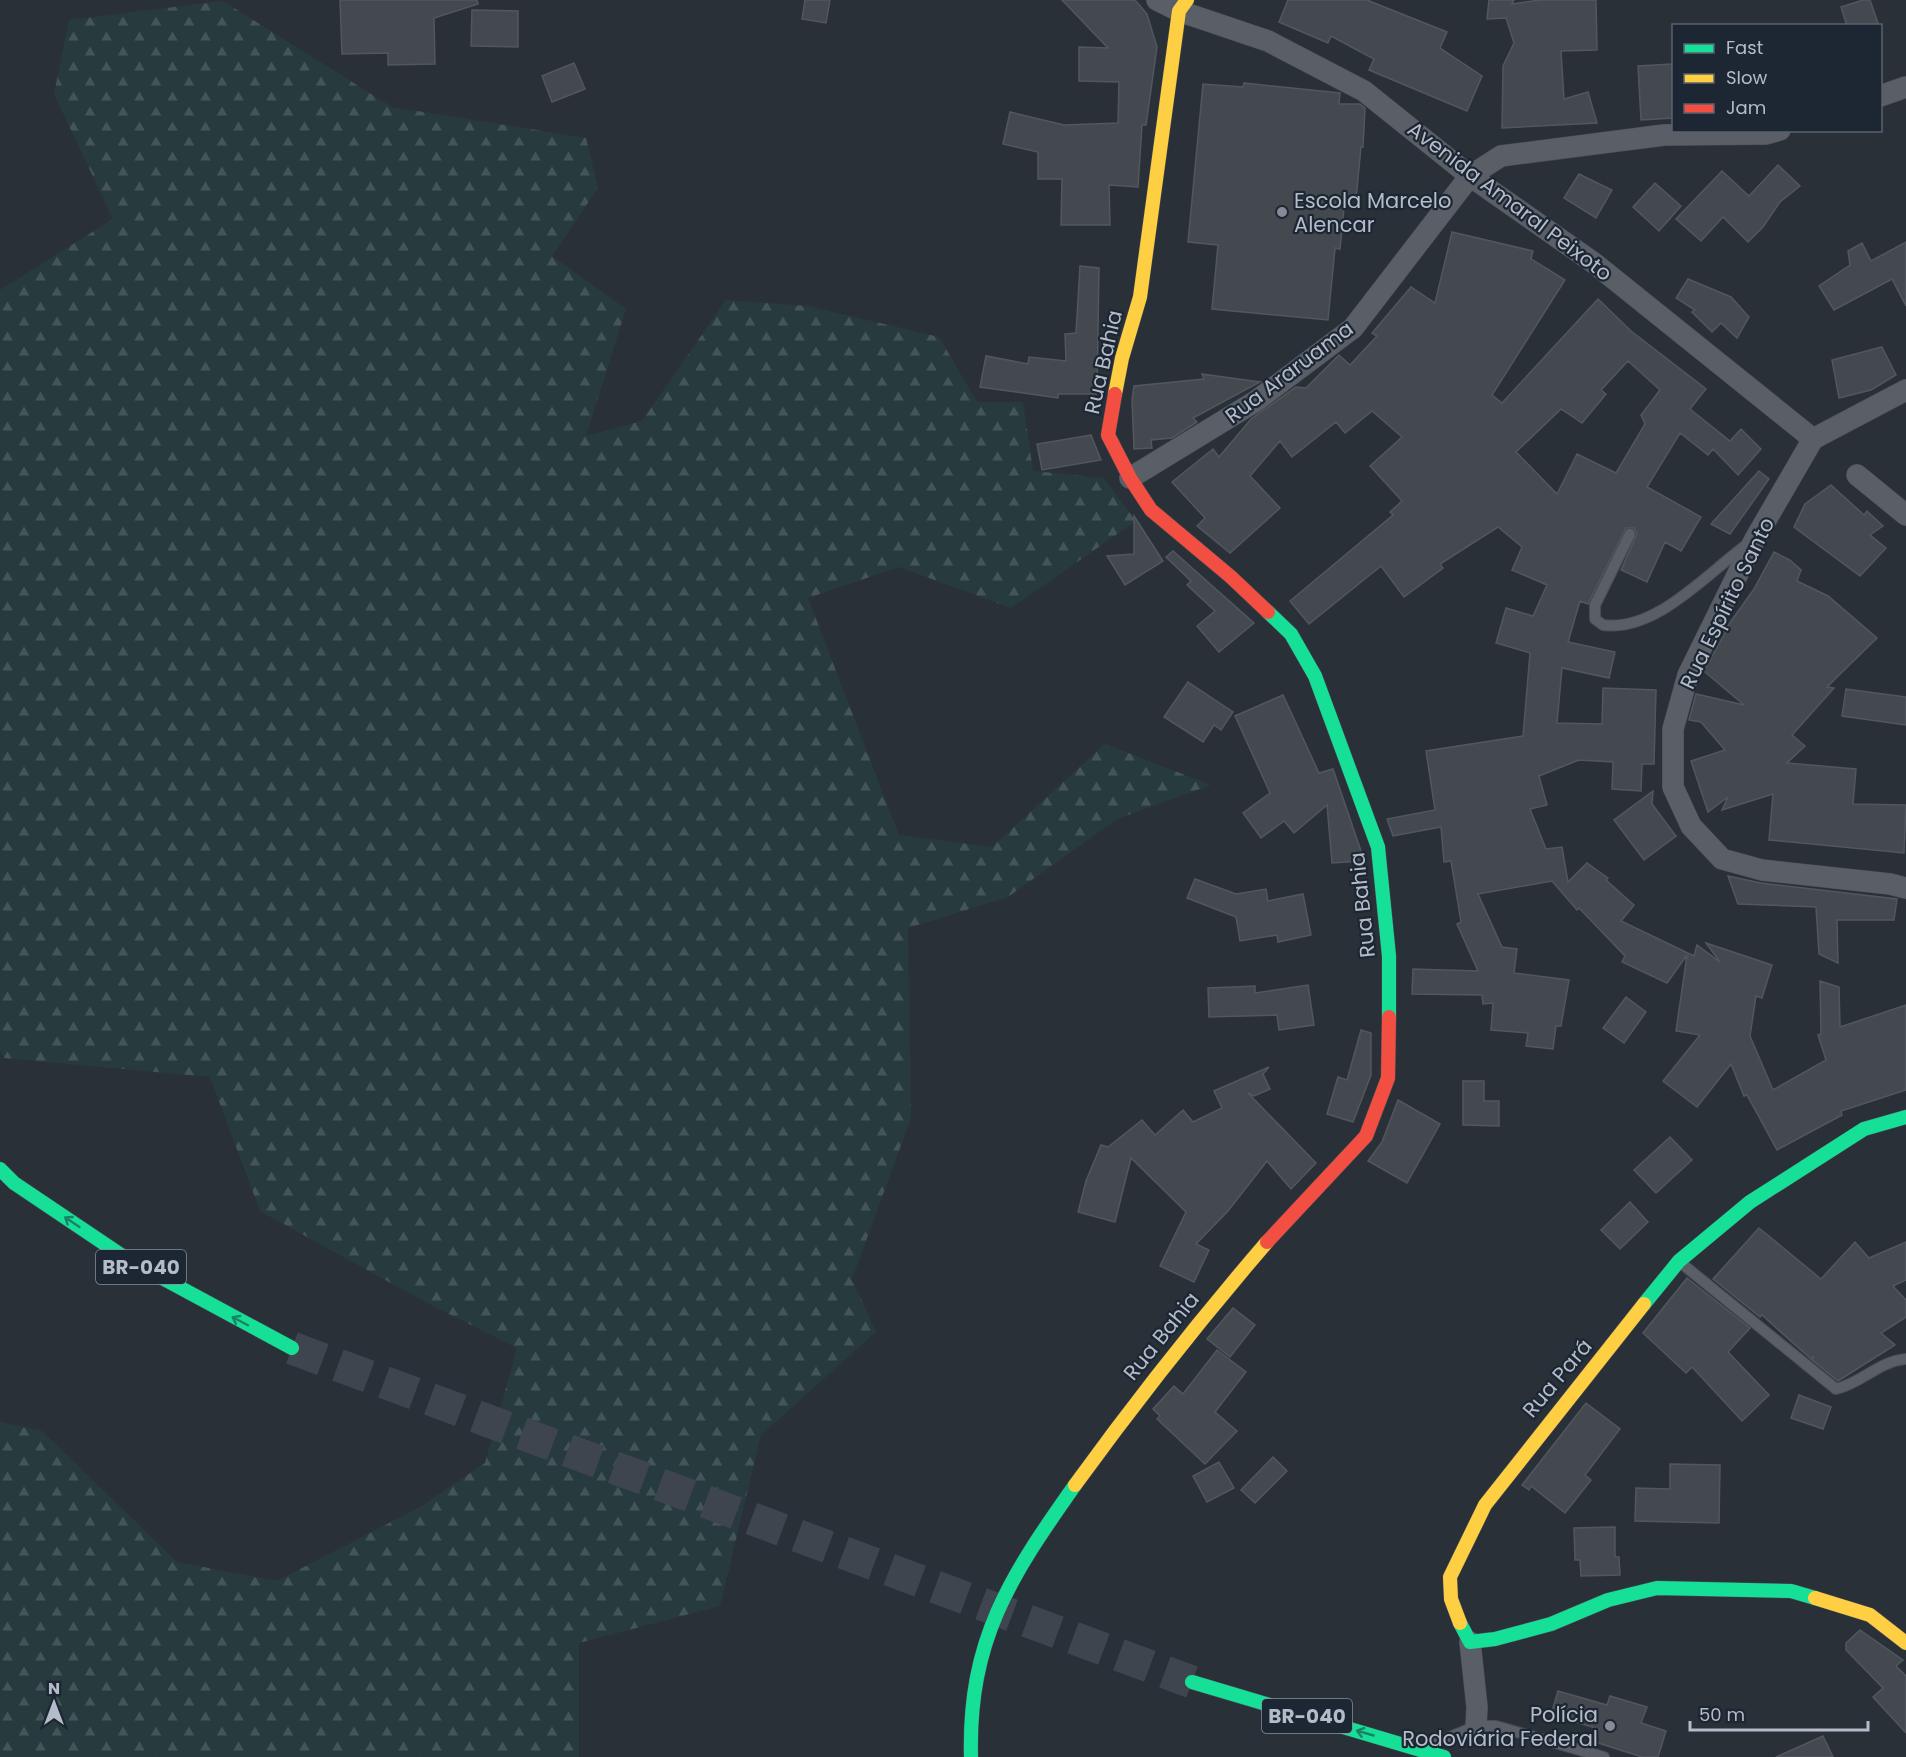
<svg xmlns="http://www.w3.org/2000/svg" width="1906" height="1757" font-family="Poppins,sans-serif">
	<defs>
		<pattern id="forest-firs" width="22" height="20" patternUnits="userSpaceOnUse" patternTransform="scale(1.5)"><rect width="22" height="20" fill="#273a3e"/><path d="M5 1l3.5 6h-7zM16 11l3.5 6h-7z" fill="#445559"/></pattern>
	</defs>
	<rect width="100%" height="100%" fill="#2a3038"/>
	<!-- forest -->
	<path fill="url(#forest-firs)" d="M223,1L392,107L586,138L598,188L552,256L626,309L586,436L642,421L726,300L808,306L939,337L977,402H1023L1033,471L1104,478L1136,521L1011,608L899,567L808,598L899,835L992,847L1105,744L1211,785L1117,819L1008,897L908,928L911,1118L852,1279L876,1332L761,1435L720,1606L579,1643V1757H0V1422L42,1431L177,1562L277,1581L420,1507L485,1463L517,1348L429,1304L260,1211L210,1077L4,1058L0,1050V290L113,219L54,94L69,20Z"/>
	<!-- building -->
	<g fill="#444950" stroke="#52575f" stroke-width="1.5" fill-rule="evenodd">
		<path d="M340,0H477L478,4L434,18L435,64L388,65V53L342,54Z"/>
		<path d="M805,0H830L826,23L802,19Z"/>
		<path d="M1062,0H1135L1147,14L1157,47L1146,125H1142L1138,187L1109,185L1110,225H1061L1062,179H1038V152L1003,144L1010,112L1064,125L1118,123L1119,82L1079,81V47L1108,48Z"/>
		<path d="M1288,0H1367L1447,32L1440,48L1482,76L1467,111L1369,70L1374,59L1331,36L1328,43L1279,22Z"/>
		<path d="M1489,0H1514L1512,4L1540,0H1596L1597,50L1561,51L1564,99L1588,92L1597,123L1502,128L1503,66L1514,43L1506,18L1487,19Z"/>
		<path d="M1863,0H1870L1879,26H1847L1841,7Z"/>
		<path d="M472,10L518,11V47L471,46Z"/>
		<path d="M574,63L585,89L552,102L542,76Z"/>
		<path d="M1672,64L1674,118L1641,120L1638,66Z"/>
		<path d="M1244,83L1340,93L1339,104H1360L1365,108L1363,147H1361L1356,199L1345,198L1340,249L1335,248L1328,320L1212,309L1218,245L1188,242L1203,84L1243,87Z"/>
		<path d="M1778,165L1800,186L1780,202L1763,227L1748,242L1723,217L1701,241L1676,219L1722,171L1749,196Z"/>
		<path d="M1579,174L1612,190L1596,218L1564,198Z"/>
		<path d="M1655,183L1681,206L1659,231L1633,207Z"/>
		<path d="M1452,232L1533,251L1531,259L1565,280L1492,395L1502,403L1598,299L1631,331L1706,389L1690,409L1730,441L1741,429L1761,449L1738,475L1713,449L1708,455L1680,433L1647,487L1701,517L1681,551L1665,542L1647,582L1621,570L1637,534L1634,528H1626L1588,604L1580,601L1568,642L1615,652L1609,678L1562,668L1557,723L1602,724L1603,688L1656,690L1654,764H1642L1641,791L1612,789L1613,762L1579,760L1539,776L1547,805L1530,809L1546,849L1562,847L1568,882L1587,863L1608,878L1606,880L1634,905L1621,921L1694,956L1697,945L1720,962L1706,943L1772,965L1762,998L1756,996L1750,1036L1773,1090L1826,1060L1818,1035L1821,1034L1820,981L1839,987L1840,1027L1906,1005V1090L1841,1111L1842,1115L1777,1150L1747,1095L1744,1096L1731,1064L1697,1107L1663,1081L1700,1035L1676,1031L1687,955L1667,983L1622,962L1625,956L1579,908L1577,910L1552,881L1478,894L1502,947L1517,949L1514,973L1569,980L1561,1026H1556L1553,1049L1526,1046L1528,1033L1491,1030L1493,1003L1483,1004L1482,995L1412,994L1413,969L1478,971L1457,924L1461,922L1451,861L1444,862L1441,827L1393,836L1387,819L1435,810L1426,751L1523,736L1530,653L1496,643L1506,608L1533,616L1547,585L1512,570L1522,547L1498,527L1440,564L1443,568L1404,597L1381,566L1309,624L1290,601L1393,515L1390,512L1402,501L1370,466L1402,437L1372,411L1345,433L1336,422L1292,457L1280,441L1250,476L1280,508L1230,553L1197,526L1205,518L1172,482L1213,449L1219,457L1251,419L1296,387L1306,388L1339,355L1350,365L1377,336L1372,333L1411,287L1435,303ZM1628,361L1660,390L1641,415L1645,424L1616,473L1577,454L1557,494L1516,452L1561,409L1582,423L1606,394L1601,390Z"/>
		<path d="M1906,242V306L1892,279L1834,310L1819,286L1850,265L1848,251L1862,243L1871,261Z"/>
		<path d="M1080,266L1099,268L1097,394H1058V398L980,387L986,356L1028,364L1029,357L1066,361L1065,334L1076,333Z"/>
		<path d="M1688,279L1731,297L1749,317L1737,338L1721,323L1712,332L1692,312L1695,310L1676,298Z"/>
		<path d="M1882,347L1896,375L1871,390L1839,398L1832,360Z"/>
		<path d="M1202,374L1260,382L1193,418L1197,422L1172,438L1151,440L1152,448L1134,449L1132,400L1134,386L1204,379Z"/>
		<path d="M1091,435L1101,460L1042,470L1037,444Z"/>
		<path d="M1759,471L1769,479L1730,534L1711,524Z"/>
		<path d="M1831,485L1864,515L1867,511L1883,526L1870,535L1886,548L1860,576L1794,527L1805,504Z"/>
		<path d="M1134,516L1163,561L1125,585L1107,556L1134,554Z"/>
		<path d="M1173,551L1254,623L1219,652L1197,626L1215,611L1187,585L1191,581L1166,557Z"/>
		<path d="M1774,552L1790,560L1801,570L1797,581L1828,596L1877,638L1827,687L1834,688L1792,735L1805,746L1787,763L1856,769L1853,804L1906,805L1904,853L1769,840L1773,794L1722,810L1728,797L1708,812L1691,761L1725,750L1701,722L1689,720L1696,694L1744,705L1704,671L1725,633L1724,631L1754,589Z"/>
		<path d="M1188,682L1233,712L1221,730L1214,725L1203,742L1164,717Z"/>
		<path d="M1846,689L1906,697V725L1842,716Z"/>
		<path d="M1283,695L1319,773L1333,769L1361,851L1362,861L1332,863L1327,805L1294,833L1284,821L1261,838L1243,813L1270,793L1235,716Z"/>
		<path d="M1653,791L1652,804L1676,836L1644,860L1614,820Z"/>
		<path d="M1728,876L1761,883L1897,899L1894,920H1837L1838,963L1819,954L1816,907L1738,904Z"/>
		<path d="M1195,879L1236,894L1266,889L1268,901L1303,894L1311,935L1278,942L1277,935L1240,941L1236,917L1187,898Z"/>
		<path d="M1308,985L1314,1025L1279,1030L1277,1015L1209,1017L1208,988L1255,986V993Z"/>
		<path d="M1626,997L1646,1012L1624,1043L1603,1028Z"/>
		<path d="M1361,1030L1371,1033V1075L1353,1122L1327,1114L1338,1077L1347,1080Z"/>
		<path d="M1269,1067L1263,1074L1270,1089L1254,1096L1248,1093L1316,1163L1291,1189L1267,1161L1228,1211L1196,1244L1209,1250L1194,1282L1160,1266L1186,1212L1131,1158L1115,1222L1078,1212L1086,1181L1101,1145L1108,1147L1142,1120L1155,1135L1183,1110L1193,1122L1222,1108L1214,1091Z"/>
		<path d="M1463,1081H1484V1101H1499V1126L1463,1125Z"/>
		<path d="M1398,1100L1440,1124L1407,1183L1368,1161L1382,1142Z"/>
		<path d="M1670,1137L1692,1160L1656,1193L1634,1170Z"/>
		<path d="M1630,1202L1648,1222L1620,1249L1601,1230Z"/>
		<path d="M1759,1228L1821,1279L1855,1242L1869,1258L1906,1242V1280L1893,1286L1906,1300V1317L1881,1333L1895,1345L1838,1381L1812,1360L1814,1356L1811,1359L1762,1315L1760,1317L1713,1279Z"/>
		<path d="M1687,1278L1750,1328L1728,1352L1769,1395L1742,1421L1692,1367L1686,1373L1643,1333Z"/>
		<path d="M1233,1308L1255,1325L1230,1357L1207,1339Z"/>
		<path d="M1217,1350L1246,1372L1215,1412L1237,1431L1205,1464L1157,1419L1160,1416L1153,1409L1174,1386L1183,1394Z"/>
		<path d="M1799,1395L1831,1407L1823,1429L1791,1418Z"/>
		<path d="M1586,1403L1620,1429L1585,1475L1591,1480L1565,1513L1531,1486L1529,1490L1522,1485Z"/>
		<path d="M1273,1457L1287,1471L1255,1503L1241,1490Z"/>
		<path d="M1219,1462L1234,1488L1207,1502L1193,1476Z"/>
		<path d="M1670,1464L1720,1465L1719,1523L1635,1521L1636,1488L1670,1489Z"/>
		<path d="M1615,1527V1557H1619L1620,1575L1581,1576L1580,1560H1575L1574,1528Z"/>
		<path d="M1860,1630L1903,1660L1896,1666L1906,1676V1733L1873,1697L1883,1688L1846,1650V1643Z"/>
		<path d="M1558,1691L1607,1705L1610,1696L1647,1707L1641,1723L1666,1731L1658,1757H1642L1595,1742L1599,1729L1551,1715Z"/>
		<path d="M1823,1736L1833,1757H1776Z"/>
	</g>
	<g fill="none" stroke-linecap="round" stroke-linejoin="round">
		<!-- highway-tunnel -->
		<path stroke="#3f454e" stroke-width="33" stroke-dasharray="33 16" stroke-linecap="butt" d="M292,1348L1192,1682"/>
		<!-- lane casing -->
		<g stroke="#484c53" stroke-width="12">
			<g id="lane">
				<path d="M1630,534L1595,605V619L1603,625C1657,632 1708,572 1749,543"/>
				<path d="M1681,1263L1836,1389C1862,1383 1879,1361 1906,1359"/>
				<path d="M1433,1744L1476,1726H1496L1604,1757"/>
			</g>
		</g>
		<!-- street casing -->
		<g stroke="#484c53" stroke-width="22">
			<g id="street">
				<path d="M1157,0L1179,11L1268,41L1364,91L1470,176L1594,263L1813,439"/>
				<path d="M1880,96L1906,87"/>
				<path d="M1906,390L1813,439L1755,539L1688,675L1673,729V787L1691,826L1722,859L1762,870L1890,884L1906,888"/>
				<path d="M1857,475L1906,515"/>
				<path d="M1130,478L1256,401L1353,328L1470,176L1501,156L1664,135L1766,134L1780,130"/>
				<path d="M1470,1642L1477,1707L1476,1726"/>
			</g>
		</g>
		<!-- fast casing -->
		<g stroke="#484c53" stroke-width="15">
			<g id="fast">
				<path d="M1268,612L1291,634L1315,676L1378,847L1389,956V1017"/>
				<path d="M0,1169L14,1183L127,1259L292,1348"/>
				<path d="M1644,1304L1679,1261L1750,1202L1864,1129L1906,1117"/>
				<path d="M1460,1623L1470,1642L1495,1639L1551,1624L1608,1600L1657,1588L1791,1591L1815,1598"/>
				<path d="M1192,1682L1444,1757"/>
				<path d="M971,1757C968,1640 1010,1577 1075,1485"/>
			</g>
		</g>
		<!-- slow casing -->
		<g stroke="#484c53" stroke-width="15">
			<g id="slow">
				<path d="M1115,394L1122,358L1140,297L1179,11L1187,0"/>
				<path d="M1075,1485C1136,1401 1199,1321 1267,1242"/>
				<path d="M1815,1598L1870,1615L1906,1643"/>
				<path d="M1460,1623L1451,1599L1450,1577L1485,1505L1644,1304"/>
			</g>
		</g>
		<!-- jam casing -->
		<g stroke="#484c53" stroke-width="15">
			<g id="jam">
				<path d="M1115,394L1108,435L1130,478L1151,510L1231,577L1268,612"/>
				<path d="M1267,1242L1366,1136L1388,1078L1389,1017"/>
			</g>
		</g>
		<!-- lane -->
		<use href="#lane" stroke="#5a5e66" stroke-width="10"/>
		<!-- street -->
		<use href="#street" stroke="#5a5e66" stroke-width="21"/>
		<!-- fast -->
		<use href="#fast" stroke="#16e098" stroke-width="14"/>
		<!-- slow -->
		<use href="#slow" stroke="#ffcf43" stroke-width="14"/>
		<!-- jam -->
		<use href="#jam" stroke="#f24e42" stroke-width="14"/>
	</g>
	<!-- one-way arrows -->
	<defs><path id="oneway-shaft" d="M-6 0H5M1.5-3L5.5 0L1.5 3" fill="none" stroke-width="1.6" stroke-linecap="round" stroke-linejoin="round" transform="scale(1.5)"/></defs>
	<g stroke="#1a8366">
		<use href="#oneway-shaft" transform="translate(72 1222) rotate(-146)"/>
		<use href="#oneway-shaft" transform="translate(240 1321) rotate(-152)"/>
		<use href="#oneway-shaft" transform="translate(1365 1733) rotate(-164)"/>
	</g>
	<!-- markers -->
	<g fill="#848b96" stroke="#1d2633" stroke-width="2">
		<circle cx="1282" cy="212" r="6"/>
		<circle cx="1610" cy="1726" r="6"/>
	</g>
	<g text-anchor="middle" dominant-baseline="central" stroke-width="4.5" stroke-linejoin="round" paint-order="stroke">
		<!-- shield labels -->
		<g fill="#1d2633" stroke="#878f9c" stroke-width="1.5">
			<rect x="96" y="1250" width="90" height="34" rx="4.5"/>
			<rect x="1262" y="1699" width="90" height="34" rx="4.5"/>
		</g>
		<g font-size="20" font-weight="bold" fill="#b4bcc9">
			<text x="141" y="1267">BR-040</text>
			<text x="1307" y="1716">BR-040</text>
		</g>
		<!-- poi labels -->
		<g font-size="21" fill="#b4bcc9" stroke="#1d2633" text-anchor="start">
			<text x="1294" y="200">Escola Marcelo<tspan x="1294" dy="24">Alencar</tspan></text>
			<text x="1598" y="1714" text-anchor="end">Polícia<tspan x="1598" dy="24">Rodoviária Federal</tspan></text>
		</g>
		<!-- street labels -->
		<g font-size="21" fill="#b4bcc9" stroke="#1d2633">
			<text transform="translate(1510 201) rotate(37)">Avenida Amaral Peixoto</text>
			<text transform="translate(1103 362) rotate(-77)">Rua Bahia</text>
			<text transform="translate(1289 372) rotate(-37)">Rua Araruama</text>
			<text transform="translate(1727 603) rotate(-64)">Rua Espírito Santo</text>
			<text transform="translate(1362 905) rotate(-96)">Rua Bahia</text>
			<text transform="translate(1161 1336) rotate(-51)">Rua Bahia</text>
			<text transform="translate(1557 1378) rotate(-50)">Rua Pará</text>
		</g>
	</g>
	<!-- legend -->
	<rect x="1672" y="24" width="210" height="108" fill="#1d2633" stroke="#59626f" stroke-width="1.5"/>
	<rect x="1684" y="44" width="30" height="9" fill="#16e098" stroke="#59626f" stroke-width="1.5"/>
	<text x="1726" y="54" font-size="18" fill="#b4bcc9">Fast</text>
	<rect x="1684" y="74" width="30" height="9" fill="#ffcf43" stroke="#59626f" stroke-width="1.5"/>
	<text x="1726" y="84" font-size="18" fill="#b4bcc9">Slow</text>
	<rect x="1684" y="104" width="30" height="9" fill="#f24e42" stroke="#59626f" stroke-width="1.5"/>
	<text x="1726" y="114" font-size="18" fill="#b4bcc9">Jam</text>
	<!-- north arrow -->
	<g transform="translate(54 1703)" stroke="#1d2633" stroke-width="4.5" paint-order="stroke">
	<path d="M0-4.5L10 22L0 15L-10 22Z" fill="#b4bcc9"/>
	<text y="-9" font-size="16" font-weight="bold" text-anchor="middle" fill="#b4bcc9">N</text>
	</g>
	<!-- scale -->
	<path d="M1690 1721v9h178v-9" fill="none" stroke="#b4bcc9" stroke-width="3"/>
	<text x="1699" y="1721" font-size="18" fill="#b4bcc9" stroke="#1d2633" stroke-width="4.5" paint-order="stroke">50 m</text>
</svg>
